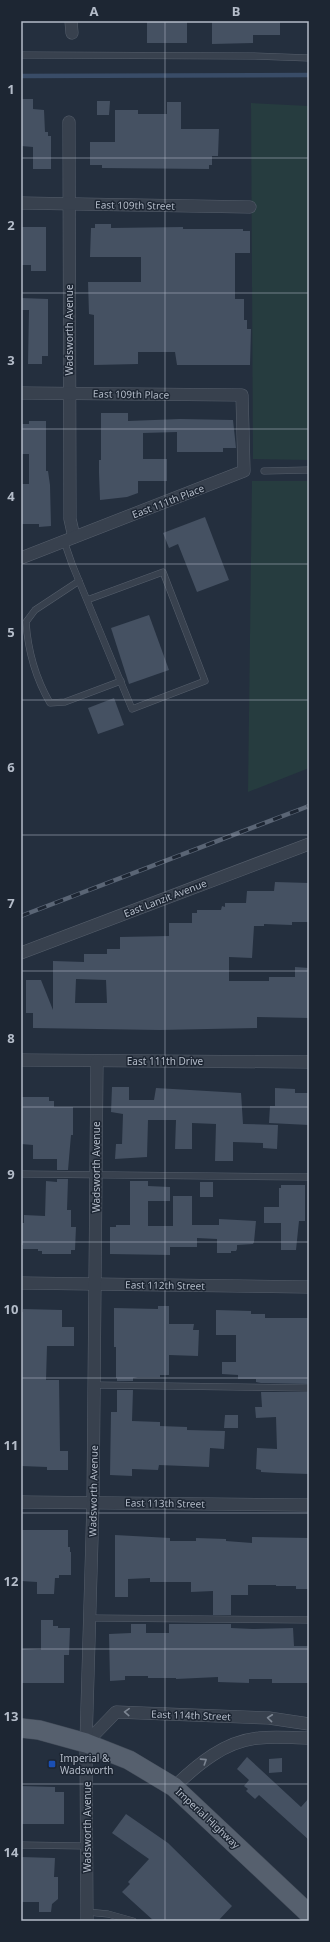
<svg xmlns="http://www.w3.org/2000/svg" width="330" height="1942" font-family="'Noto Sans',sans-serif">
	<rect width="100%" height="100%" fill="#242f3e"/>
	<!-- green -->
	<g fill="#263c3f">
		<path d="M251,103L309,106V460L253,459Z"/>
		<path d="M252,481H309V768L248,792Z"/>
	</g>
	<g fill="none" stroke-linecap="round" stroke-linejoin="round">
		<!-- stream -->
		<path stroke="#394c67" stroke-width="4.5" d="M21,76L309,75"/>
	</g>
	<!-- building -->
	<g fill="#455162" fill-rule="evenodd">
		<rect x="147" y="21" width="40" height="22"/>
		<path d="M212,21H280V35H253V43L212,44Z"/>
		<path d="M21,99H33V109L44,110L45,132H48V136H51V169H33V147L21,146Z"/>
		<path d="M97,101H110L109,115H97Z"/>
		<path d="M167,102H181V129H219L218,156H212V165H209V169L102,168V165H90V142H115V110H138V114H167Z"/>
		<path d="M95,224H111V228L183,227V229H243V231H250V253H235V299H244V320H247V329H251L250,365H177L175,352H138V364L94,365V315L89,314L88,282H141V257H90L91,228H95Z"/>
		<path d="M21,227H46V271H31V265H21Z"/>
		<path d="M21,298L48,299V356H42V364H28L29,310H21Z"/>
		<path d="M101,413H128V421L180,419L233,420L236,448H223V452H177V432L143,433V459H167V481H138V493L127,497L100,500L99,473V460H101Z"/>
		<path d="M29,421H46V471H48L50,485L51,526L39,527V524H21V484H29V454H21V424H29Z"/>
		<path d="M205,517L229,580L197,592L178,544L169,548L163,533Z"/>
		<path d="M149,615L169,670L129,684L111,628Z"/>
		<path d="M114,698L124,725L98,734L88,708Z"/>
		<path d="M275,882L309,883V922H292V925L264,924V926H254L252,958L229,957V981H269V977H295V967L309,968V1018L257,1017V1028L160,1030L33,1028V1013H26V980H41L53,1010V961L84,962V954H107V949H120V937L169,936V923H192V913H197V910H221L222,906L225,907V903H246L247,891H274ZM76,979L106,980L107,1003H75Z"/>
		<path d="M112,1087H129V1100H154L156,1088L241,1093L243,1124L278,1125L277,1149L263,1148V1143L233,1142V1161H215L216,1124L192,1123V1149H175L176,1120H148L147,1157L115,1159L116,1144H122L123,1114L111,1112Z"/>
		<path d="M275,1088L295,1089V1093H309V1125L269,1123L270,1106H275Z"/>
		<path d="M21,1097H49V1101H54V1107H73V1135H71L68,1170H57V1159H33V1145L21,1144Z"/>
		<path d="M57,1179H68L67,1210H71V1227H76L75,1250H71V1254H42V1251H38V1249H23V1245H21V1223H24V1215L45,1216L46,1181L57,1182Z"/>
		<path d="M130,1181H148V1186L170,1187V1201H148V1226H173V1196H192V1225H219V1219L256,1221L254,1242L253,1244L237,1245V1249L236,1251H231V1253H217V1239L197,1238V1247H170V1255L110,1254V1227H116V1225H130Z"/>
		<rect x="200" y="1182" width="13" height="15"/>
		<path d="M281,1185H305V1221H299L296,1250H281V1223H264V1207H279V1188H281Z"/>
		<path d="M158,1306H169V1324H194L193,1330H199L198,1356L169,1355V1375H160V1377H138L133,1378V1381H117V1378H116V1347H114V1308L158,1309Z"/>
		<path d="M23,1309L62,1310V1327H74V1346H47L46,1380H59L60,1451H68V1470H47V1467L21,1466V1312H23Z"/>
		<path d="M216,1310L251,1311V1314H265V1318H309V1384L261,1383L256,1382V1379H238V1375L222,1374V1362H236V1335H216Z"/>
		<path d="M117,1390H133L132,1421L160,1422V1426L187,1427V1430L225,1431L224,1449L210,1448L209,1467L159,1465L158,1470L132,1469V1476L110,1475L111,1412H117Z"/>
		<path d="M261,1392H309V1474L277,1473L261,1472V1470L256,1469L257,1448L277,1449L276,1417L256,1418L255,1407H262Z"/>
		<path d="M225,1415H238V1428H224Z"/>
		<path d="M21,1530H68V1547H70V1552H71V1575H59V1578H55L54,1594H37V1582L21,1581Z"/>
		<path d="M115,1535L170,1538V1541H196V1538L226,1539V1541L252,1543V1537L309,1538V1589H296V1586H276V1585H248V1595H231V1615H213V1591L191,1592V1582H150V1578L128,1579V1597H115Z"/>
		<path d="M41,1620H53V1626H58V1628H70L69,1655H64V1683H21V1649L41,1650Z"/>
		<path d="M131,1624H146V1633H169V1624H231V1628L253,1629L293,1628L294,1646H309V1683H272V1679H249V1683L218,1682V1677L176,1679V1678H148V1676H125V1680L110,1681L109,1634L131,1633Z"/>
		<path d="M247,1757L301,1807L309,1798V1840L259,1795L255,1799L246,1791L248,1789L244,1786L249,1780L237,1769Z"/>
		<path d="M282,1758V1772L269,1773V1759Z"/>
		<path d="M21,1786L55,1787V1792H64V1824H21Z"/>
		<path d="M126,1814L168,1843L232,1906L218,1921H154L122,1892L130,1884L128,1882L149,1859L112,1833Z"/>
		<path d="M21,1857L55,1858L54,1877H58V1899L52,1904L51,1912H39V1902H21Z"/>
	</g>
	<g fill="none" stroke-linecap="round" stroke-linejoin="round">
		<!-- lane casing -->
		<g stroke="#565f6c" stroke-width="7">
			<g id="lane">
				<path d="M21,55L253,56L309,58"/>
				<path d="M264,471L309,470"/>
				<path d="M64,541L72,564L132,709L205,681L163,572L87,600"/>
				<path d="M79,581L35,610L26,622C28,652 35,677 50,703L65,702L121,681"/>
				<path d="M21,1174L309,1177"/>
				<path d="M95,1385L309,1388"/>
				<path d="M91,1618L309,1620"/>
				<path d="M21,1845L87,1846"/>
				<path d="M87,1912L108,1914L133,1921"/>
			</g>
		</g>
		<!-- street casing -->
		<g stroke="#565f6c" stroke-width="13">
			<g id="street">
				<path d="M71,21L72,33"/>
				<path d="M69,122L70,519L74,537"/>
				<path d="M21,203L250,207"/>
				<path d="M21,393L242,395L244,471L21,558"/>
				<path d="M21,953L309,844"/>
				<path d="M21,1060L309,1062"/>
				<path d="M21,1283L309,1287"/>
				<path d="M21,1502L309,1505"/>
				<path d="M86,1743L116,1712L269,1718L309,1724"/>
				<path d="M174,1787C198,1764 225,1741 259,1738C275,1736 293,1738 309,1738"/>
				<path d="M87,1921L86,1743L93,1503L97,1061"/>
			</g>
		</g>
		<!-- primary casing -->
		<g stroke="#414a57" stroke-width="20">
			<path id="primary" d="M21,1728L39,1730L86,1743L129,1760L174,1787L309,1914"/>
		</g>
		<!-- lane -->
		<use href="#lane" stroke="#38414e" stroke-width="6"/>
		<!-- street -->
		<use href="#street" stroke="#38414e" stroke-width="12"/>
		<!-- primary -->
		<use href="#primary" stroke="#56606e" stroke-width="19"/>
		<!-- rail casing -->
		<g stroke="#5a6575" stroke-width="4.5">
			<path id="rail" d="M21,916L309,806"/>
		</g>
		<!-- rail -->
		<use href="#rail" stroke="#1d2633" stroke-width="3" stroke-dasharray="9" stroke-linecap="butt"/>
	</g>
	<!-- one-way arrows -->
	<defs><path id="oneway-chevron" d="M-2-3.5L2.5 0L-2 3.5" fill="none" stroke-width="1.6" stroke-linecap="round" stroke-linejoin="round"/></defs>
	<g stroke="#7c8592">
		<use href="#oneway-chevron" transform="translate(127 1712) rotate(-177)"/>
		<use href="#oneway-chevron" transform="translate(270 1718) rotate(-174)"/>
		<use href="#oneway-chevron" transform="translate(204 1761) rotate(-33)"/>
	</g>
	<!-- grid -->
	<path fill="none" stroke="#b4bcc9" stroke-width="1" stroke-opacity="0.55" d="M165,21V1921M21,158H309M21,293H309M21,429H309M21,564H309M21,700H309M21,835H309M21,971H309M21,1107H309M21,1242H309M21,1378H309M21,1513H309M21,1649H309M21,1784H309"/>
	<!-- markers -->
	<rect fill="#1a4fb4" stroke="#1d2633" stroke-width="1.5" x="48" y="1760" width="8" height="8" rx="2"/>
	<g text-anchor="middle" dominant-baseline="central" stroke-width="3" stroke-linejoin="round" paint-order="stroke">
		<!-- street labels -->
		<g font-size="10" fill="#b4bcc9" stroke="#1d2633">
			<text transform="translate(135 205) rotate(1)">East 109th Street</text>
			<text transform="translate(69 330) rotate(-90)">Wadsworth Avenue</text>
			<text transform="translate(131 394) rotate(1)">East 109th Place</text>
			<text transform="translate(168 501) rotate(-21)">East 111th Place</text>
			<text transform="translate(165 898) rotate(-21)">East Lanzit Avenue</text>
			<text x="165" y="1061">East 111th Drive</text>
			<text transform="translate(96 1167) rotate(-90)">Wadsworth Avenue</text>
			<text transform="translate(165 1285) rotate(1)">East 112th Street</text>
			<text transform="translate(93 1491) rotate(-89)">Wadsworth Avenue</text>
			<text transform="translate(165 1503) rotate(1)">East 113th Street</text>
			<text transform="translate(191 1715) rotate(2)">East 114th Street</text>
			<text transform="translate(208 1818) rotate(43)">Imperial Highway</text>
			<text transform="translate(87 1827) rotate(-90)">Wadsworth Avenue</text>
		</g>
		<!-- poi labels -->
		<g font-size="10" fill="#b4bcc9" stroke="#1d2633" text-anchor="start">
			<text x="60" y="1758">Imperial &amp;<tspan x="60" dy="12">Wadsworth</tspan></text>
		</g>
	</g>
	<!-- border -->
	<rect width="330" height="1942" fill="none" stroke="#1d2633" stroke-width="44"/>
	<rect x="22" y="22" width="286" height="1898" fill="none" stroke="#b4bcc9" stroke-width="1.5"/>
	<g font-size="13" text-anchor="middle" font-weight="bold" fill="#b4bcc9">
		<text x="94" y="16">A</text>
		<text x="236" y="16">B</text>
		<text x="11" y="94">1</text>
		<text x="11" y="230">2</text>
		<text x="11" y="365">3</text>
		<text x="11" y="501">4</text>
		<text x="11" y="637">5</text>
		<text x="11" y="772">6</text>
		<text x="11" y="908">7</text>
		<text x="11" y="1043">8</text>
		<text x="11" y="1179">9</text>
		<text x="11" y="1314">10</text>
		<text x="11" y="1450">11</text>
		<text x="11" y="1586">12</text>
		<text x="11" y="1721">13</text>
		<text x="11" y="1857">14</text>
	</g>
</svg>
